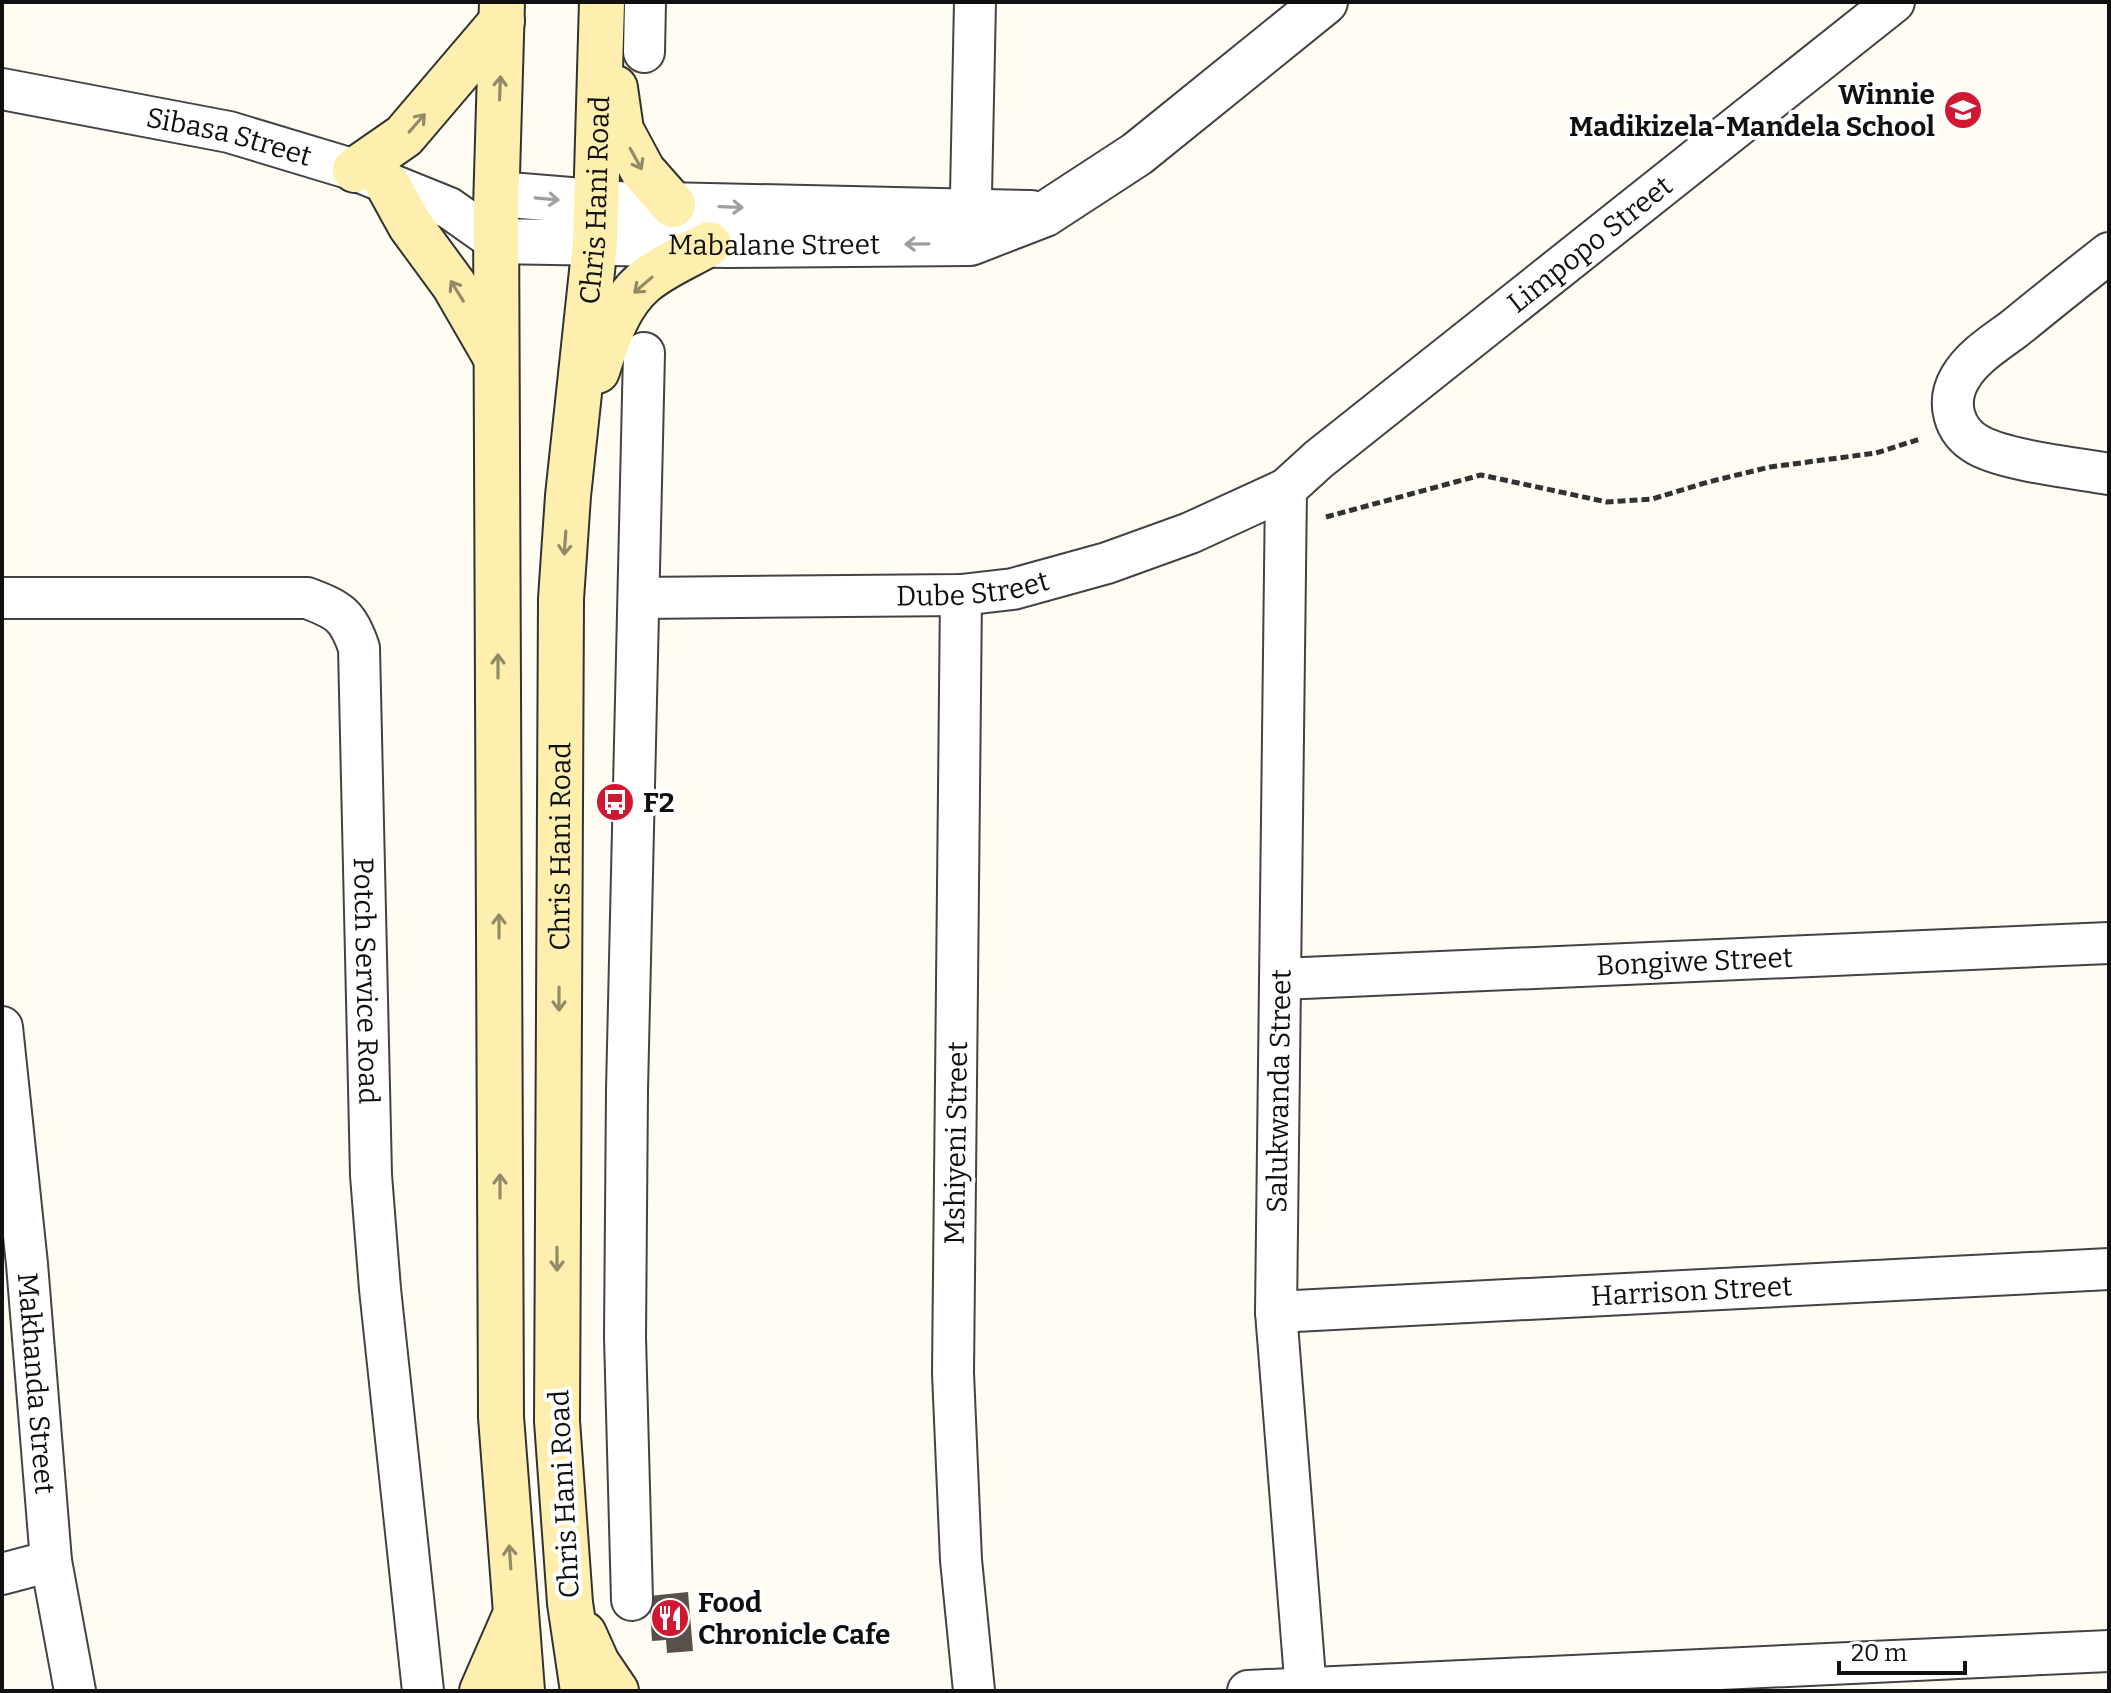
<svg xmlns="http://www.w3.org/2000/svg" width="2111" height="1693" font-family="Bitter,serif">
	<rect width="100%" height="100%" fill="#fffcf3"/>
	<!-- building -->
	<path fill="#5a504b" d="M688,1592L693,1651L667,1653L666,1640L652,1641L649,1596Z"/>
	<g fill="none" stroke-linecap="round" stroke-linejoin="round">
		<!-- minor casing -->
		<g stroke="#434343" stroke-width="44">
			<g id="minor">
				<path d="M644,52L645,2"/>
				<path id="s1" d="M2,89L229,132L355,170L449,208L496,241"/>
				<path d="M970,242L975,2"/>
				<path d="M2109,253C2077,278 2046,303 2014,329C1995,343 1972,357 1960,378C1946,402 1953,431 1978,445C2007,461 2075,468 2109,474"/>
				<path d="M1286,489L1276,1312L1306,1691"/>
				<path d="M961,595L953,1373L961,1560L974,1691"/>
				<path id="s2" d="M2,598H307C339,610 348,615 359,648L371,1175L380,1289L423,1691"/>
				<path id="s3" d="M639,598L961,595L1013,589L1107,563L1190,533L1286,489L1319,459L1894,2"/>
				<path id="s4" d="M1281,979L2109,943"/>
				<path id="s5" d="M2,1027L27,1264L51,1561L75,1691"/>
				<path id="s6" d="M1276,1312L2109,1269"/>
				<path d="M2,1574L51,1561"/>
				<path d="M632,1600L625,1337L627,1090L644,353"/>
				<path d="M1248,1691L2109,1651"/>
			</g>
		</g>
		<!-- tertiary casing -->
		<g stroke="#434343" stroke-width="48">
			<g id="tertiary">
				<path d="M497,194L619,204L1031,213"/>
				<path id="s7" d="M496,241L727,245L970,243L1045,214L1137,154L1325,2"/>
			</g>
		</g>
		<!-- secondary casing -->
		<g stroke="#323232" stroke-width="48">
			<g id="secondary">
				<path d="M502,2L496,209L501,1417L522,1691"/>
				<path d="M615,88L621,130L643,171L673,205"/>
				<path d="M355,170L404,136L502,21"/>
				<path d="M388,185L410,225L454,285L495,356"/>
				<path d="M597,371C607,340 618,304 644,282C663,266 688,256 709,244"/>
				<path d="M584,1634L597,1663L616,1691"/>
				<path d="M482,1691L513,1620"/>
				<path id="s8" d="M583,1691L570,1603L557,1421L561,599L568,496L595,243L602,2"/>
			</g>
		</g>
		<!-- path -->
		<path stroke="#323232" stroke-width="5" stroke-dasharray="8 4" stroke-linecap="butt" d="M1326,517L1481,475L1607,502L1652,499L1708,482L1770,467L1876,453L1920,439"/>
		<!-- minor -->
		<use href="#minor" stroke="#fff" stroke-width="40"/>
		<!-- tertiary -->
		<use href="#tertiary" stroke="#fff" stroke-width="44"/>
		<!-- secondary -->
		<use href="#secondary" stroke="#ffefae" stroke-width="44"/>
	</g>
	<!-- one-way arrows -->
	<defs><path id="oneway-shaft" d="M-6 0H5M1.5-3L5.5 0L1.5 3" fill="none" stroke-width="1.6" stroke-linecap="round" stroke-linejoin="round" transform="scale(2)"/></defs>
	<g stroke="#938b67">
		<use href="#oneway-shaft" transform="translate(500 88) rotate(-88)"/>
		<use href="#oneway-shaft" transform="translate(417 123) rotate(-49)"/>
		<use href="#oneway-shaft" transform="translate(636 159) rotate(61)"/>
		<use href="#oneway-shaft" transform="translate(643 285) rotate(139)"/>
		<use href="#oneway-shaft" transform="translate(457 291) rotate(-122)"/>
		<use href="#oneway-shaft" transform="translate(565 543) rotate(94)"/>
		<use href="#oneway-shaft" transform="translate(498 666) rotate(-90)"/>
		<use href="#oneway-shaft" transform="translate(499 926) rotate(-90)"/>
		<use href="#oneway-shaft" transform="translate(559 999) rotate(90)"/>
		<use href="#oneway-shaft" transform="translate(500 1186) rotate(-90)"/>
		<use href="#oneway-shaft" transform="translate(557 1259) rotate(90)"/>
		<use href="#oneway-shaft" transform="translate(510 1557) rotate(-94)"/>
	</g>
	<g stroke="#9f9f9f">
		<use href="#oneway-shaft" transform="translate(547 199) rotate(5)"/>
		<use href="#oneway-shaft" transform="translate(731 207) rotate(2)"/>
		<use href="#oneway-shaft" transform="translate(917 244) rotate(179)"/>
	</g>
	<!-- icons -->
	<defs>
		<g id="school-disc" transform="scale(2)"><circle r="9.5" fill="#d11832" stroke="#fff"/><path d="M0-5L7-2L0 1L-7-2ZM-4 1L0 2.5L4 1V4Q0 6-4 4Z" fill="#fff"/></g>
		<g id="bus-disc" transform="scale(2)"><circle r="9.5" fill="#d11832" stroke="#fff"/><path d="M-5-6H5V4H4V6H2V4H-2V6H-4V4H-5ZM-3.5-4V0h7V-4ZM-3.5 1.2v1.5H-2V1.2ZM2 1.2v1.5H3.5V1.2Z" fill="#fff"/></g>
		<g id="restaurant-disc" transform="scale(2)"><circle r="9.5" fill="#d11832" stroke="#fff"/><path d="M-5-6h1v4h1v-4h1v4h1v-4h1v5L-1.5 .5V6h-2V.5L-5-1ZM5-6V6H3V1.5H1.5Q1.5-4 5-6Z" fill="#fff"/></g>
	</defs>
	<g fill-rule="evenodd">
		<use href="#school-disc" x="1963" y="110"/>
		<use href="#bus-disc" x="615" y="802"/>
		<use href="#restaurant-disc" x="670" y="1618"/>
	</g>
	<g text-anchor="middle" dominant-baseline="central" stroke-width="8" stroke-linejoin="round" paint-order="stroke">
		<!-- poi labels -->
		<g font-size="28" font-weight="bold" fill="#101010" stroke="#fff" text-anchor="start">
			<text x="1935" y="94" text-anchor="end">Winnie<tspan x="1935" dy="32">Madikizela-Mandela School</tspan></text>
			<text x="643" y="802">F2</text>
			<text x="698" y="1602">Food<tspan x="698" dy="32">Chronicle Cafe</tspan></text>
		</g>
		<!-- street labels -->
		<g font-size="28" fill="#101010" stroke="#fff">
			<text stroke="none"><textPath href="#s1" startOffset="232">Sibasa Street</textPath></text>
			<text stroke="none"><textPath href="#s8" startOffset="1494">Chris Hani Road</textPath></text>
			<text stroke="none"><textPath href="#s7" startOffset="278">Mabalane Street</textPath></text>
			<text stroke="none"><textPath href="#s3" startOffset="1056">Limpopo Street</textPath></text>
			<text stroke="none"><textPath href="#s3" startOffset="334">Dube Street</textPath></text>
			<text stroke="none"><textPath href="#s8" startOffset="846">Chris Hani Road</textPath></text>
			<text stroke="none"><textPath href="#s4" startOffset="414">Bongiwe Street</textPath></text>
			<text stroke="none"><textPath href="#s2" startOffset="714">Potch Service Road</textPath></text>
			<text transform="translate(1279 1091) rotate(-89)">Salukwanda Street</text>
			<text transform="translate(956 1143) rotate(-89)">Mshiyeni Street</text>
			<text stroke="none"><textPath href="#s6" startOffset="416">Harrison Street</textPath></text>
			<text stroke="none"><textPath href="#s5" startOffset="358">Makhanda Street</textPath></text>
			<text transform="translate(564 1494) rotate(-93)">Chris Hani Road</text>
		</g>
	</g>
	<!-- border -->
	<rect width="2111" height="1693" fill="none" stroke="#101010" stroke-width="8"/>
	<!-- scale -->
	<path d="M1839 1661v12h126v-12" fill="none" stroke="#101010" stroke-width="4"/>
	<text x="1851" y="1661" font-size="24" fill="#101010" stroke="#ffffff" stroke-width="6" paint-order="stroke">20 m</text>
</svg>
